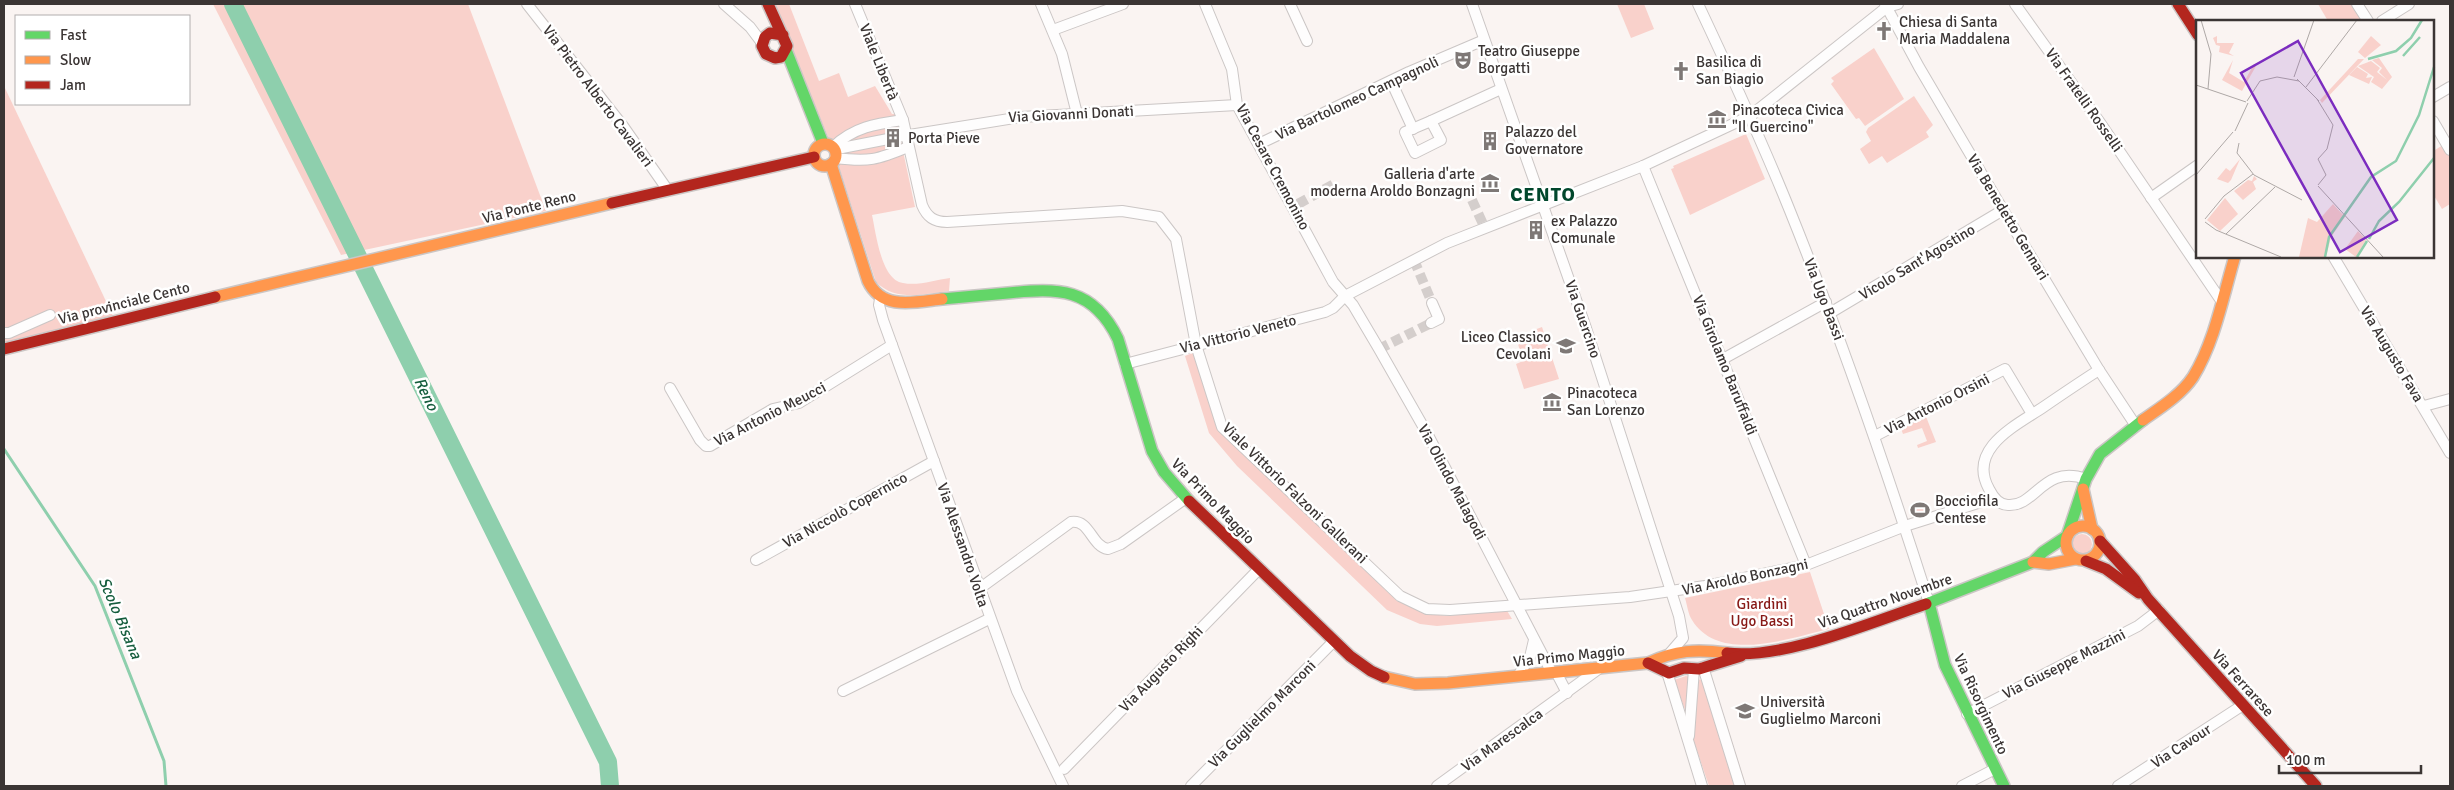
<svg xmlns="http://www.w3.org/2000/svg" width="2454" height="790" font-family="Signika,sans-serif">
	<rect width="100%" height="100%" fill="#faf4f2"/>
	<!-- green -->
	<g fill="#f9d1cb">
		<path d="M213,4H468L546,211L341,255Z"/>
		<path d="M773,4H789L819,81L839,73L848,97L875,86L892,114H895L915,207L872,215C876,233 881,280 903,283C918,286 935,280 950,278L949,291C924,294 896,302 876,282L837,161V150L831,144Z"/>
		<path d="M1617,4H1644L1654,29L1631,38Z"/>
		<path d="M2318,4H2354L2365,21H2328Z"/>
		<path d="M1874,48L1904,99L1865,126L1859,118L1856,119L1831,84L1834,81L1831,78Z"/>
		<path d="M4,86L113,316L4,344Z"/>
		<path d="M1914,96L1933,125L1926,132L1929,137L1887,163L1882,156L1869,164L1860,149L1871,141L1866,132L1868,128Z"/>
		<path d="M1746,134L1765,179L1690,215L1671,169L1674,168L1673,166Z"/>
		<path d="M2443,145L2450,157V204L2442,209L2433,194V147L2435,150Z"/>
		<path d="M1542,327L1559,379L1524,389L1516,364L1523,361L1518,344L1536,339L1534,330Z"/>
		<path d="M1195,352L1219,425L1246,456L1397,601L1430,614L1448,616L1506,609L1512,619L1437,626L1420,624L1387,610L1237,466L1209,433L1185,356Z"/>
		<path d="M1925,414L1936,442L1918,448L1917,445L1927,441L1922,428L1903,434L1900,426Z"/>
		<circle cx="1920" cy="510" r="6"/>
		<circle cx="2082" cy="544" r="10"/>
		<path d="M1810,572L1829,629C1790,638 1719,664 1692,620C1688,614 1687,604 1685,598Z"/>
		<path d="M1686,676L1690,677L1688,718L1674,680Z"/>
		<path d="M1712,678L1746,786H1709L1692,736L1698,680Z"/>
	</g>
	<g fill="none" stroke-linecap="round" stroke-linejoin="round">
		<!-- stream -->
		<path stroke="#8ecfad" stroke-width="3" d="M4,449L95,586L164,761L166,786"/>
		<!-- river -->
		<path stroke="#8ecfad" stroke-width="18" d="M233,4L608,762L610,786"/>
		<!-- street-tunnel -->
		<g stroke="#d4cecc" stroke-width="10" stroke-dasharray="10 5" stroke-linecap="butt">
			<path d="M1472,200L1483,224"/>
			<path d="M1298,204L1336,183"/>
			<path d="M1414,260L1432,303"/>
			<path d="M1379,349L1431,323"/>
		</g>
		<!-- street casing -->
		<g stroke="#cbc6c5" stroke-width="12">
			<g id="street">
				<path d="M527,4L623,126L667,189"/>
				<path d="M724,4L750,27L762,43"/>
				<path d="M855,4L903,120L922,205C927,217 934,222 947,222L1122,211L1159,217L1176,239L1196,345L1222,427L1400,596L1427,609L1450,610L1630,597L1705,586L1806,565L1905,526L1994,498"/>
				<path d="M1041,4L1062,54L1077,114"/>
				<path d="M1205,4L1232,69L1237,105L1333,282L1353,305L1379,349L1428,435L1552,673"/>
				<path d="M1290,4L1307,41"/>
				<path d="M1472,4L1586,328L1679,616L1683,638L1670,653"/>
				<path d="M1698,4C1730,72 1762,141 1790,211C1842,340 1887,471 1929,603"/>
				<path d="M1885,4L1919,67L2003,210L2099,370L2136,426"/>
				<path d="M2015,4L2101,124L2222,302"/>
				<path d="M2357,4L2368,21"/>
				<path d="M2382,21L2409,4"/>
				<path d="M1053,30L1123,4"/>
				<path d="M1391,81L1413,129"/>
				<path d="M2433,97L2450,87"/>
				<path d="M1431,121L1441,140L1415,153L1405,132Z"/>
				<path d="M1431,121L1501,89"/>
				<path d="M2433,121L2450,150"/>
				<path d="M897,137L1021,117L1237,105"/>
				<path d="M1259,144L1409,72L1484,40"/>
				<path d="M833,147C854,127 875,124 903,120"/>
				<path d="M842,148L888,139"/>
				<path d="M835,158C869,162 877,160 908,147"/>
				<path d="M1643,166L1806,565"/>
				<path d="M2151,198L2198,165"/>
				<path d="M2333,256L2450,453"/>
				<path d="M880,299L879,305L883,320L1017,691L1063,786"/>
				<path d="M1830,313L2003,210"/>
				<path d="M1431,323L1439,319L1432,303"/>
				<path d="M4,333H9L50,315"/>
				<path d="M1723,359L1826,302"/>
				<path d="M1125,364L1325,312L1333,308L1345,296L1447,243L1643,166L1750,116L1887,7L1898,4"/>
				<path d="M670,388L700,440L706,446H710L773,409L799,403L892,345"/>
				<path d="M2424,406L2450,399"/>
				<path d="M1875,436L2005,369L2032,414"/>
				<path d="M2086,479C2043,464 2036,507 2008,505C1999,505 1993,497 1989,489C1967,449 2015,426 2042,408C2061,395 2080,382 2099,370"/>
				<path d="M756,560L934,461"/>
				<path d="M979,589L1071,522C1090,519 1091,546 1108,549L1121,544L1186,498"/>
				<path d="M1703,667L1740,786"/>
				<path d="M1556,672L1567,693"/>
				<path d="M1667,672L1702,786"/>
				<path d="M1518,676L1530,657L1534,640"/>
				<path d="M843,691L989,619"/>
				<path d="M1967,714L2138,626L2159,610"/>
				<path d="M1689,736L1694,669"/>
				<path d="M1064,769L1259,569"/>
				<path d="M1191,786L1334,641"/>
				<path d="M1437,786L1600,668"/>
				<path d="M1962,786L1995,769"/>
				<path d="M2118,786L2243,705"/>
			</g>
		</g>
		<!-- fast casing -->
		<g stroke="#cbc6c5" stroke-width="14">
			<g id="fast">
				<path d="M786,50L823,143"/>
				<path d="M942,299C964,297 986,295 1008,293C1058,288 1093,287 1118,339L1152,451L1164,472L1189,501"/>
				<path d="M1929,603L1945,665L2004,786"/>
				<path d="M1926,604L2033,562L2043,552L2067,536L2086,479L2100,454L2143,420"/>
			</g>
		</g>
		<!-- slow casing -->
		<g stroke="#cbc6c5" stroke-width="14">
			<g id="slow">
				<circle cx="825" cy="155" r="11"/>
				<path d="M831,164L868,281C882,311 915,302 942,299"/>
				<path d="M215,297L612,203"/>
				<path d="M2143,420C2160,408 2181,395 2193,377C2215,341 2223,296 2235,256"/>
				<path d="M2083,489L2092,529"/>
				<circle cx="2083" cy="543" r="17"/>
				<path d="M2033,562L2049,564L2075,559"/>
				<path d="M1384,677L1415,684L1448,683L1648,663C1676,650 1696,649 1727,653"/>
			</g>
		</g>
		<!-- jam casing -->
		<g stroke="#cbc6c5" stroke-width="14">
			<g id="jam">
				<path d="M768,4L787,46L781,57L775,58L766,54L762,46L765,37L770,33L783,35"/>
				<path d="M2178,4L2198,35"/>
				<path d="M612,203L814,157"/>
				<path d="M4,349L215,297"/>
				<path d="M1189,501L1350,656L1371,671L1384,677"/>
				<path d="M2100,541L2135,580L2148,599L2316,786"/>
				<path d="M2086,561L2106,569L2139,593"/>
				<path d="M1727,653C1783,660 1872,622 1926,604"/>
				<path d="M1648,663L1669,673L1684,668L1699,669L1741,656"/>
			</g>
		</g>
		<!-- street -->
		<use href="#street" stroke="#fefdfd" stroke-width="10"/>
		<!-- fast -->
		<use href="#fast" stroke="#63d668" stroke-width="11"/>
		<!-- slow -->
		<use href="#slow" stroke="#ff974d" stroke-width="11"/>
		<!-- jam -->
		<use href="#jam" stroke="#b3261e" stroke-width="11"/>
	</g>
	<!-- icons -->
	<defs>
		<g id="church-bare" transform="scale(1.5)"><path d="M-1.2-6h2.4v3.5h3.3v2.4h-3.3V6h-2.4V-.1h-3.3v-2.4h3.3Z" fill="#7e7876" stroke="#fff" stroke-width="2.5" paint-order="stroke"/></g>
		<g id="theatre-bare" transform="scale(1.5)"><path d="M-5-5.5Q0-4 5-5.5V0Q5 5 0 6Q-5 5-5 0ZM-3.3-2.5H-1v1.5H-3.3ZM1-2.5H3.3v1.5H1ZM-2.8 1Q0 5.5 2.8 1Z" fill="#7e7876" stroke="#fff" stroke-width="2.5" paint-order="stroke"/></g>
		<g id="museum-bare" transform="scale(1.5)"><path d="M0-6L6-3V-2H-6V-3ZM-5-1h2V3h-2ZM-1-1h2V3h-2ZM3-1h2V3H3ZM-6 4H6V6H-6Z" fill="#7e7876" stroke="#fff" stroke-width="2.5" paint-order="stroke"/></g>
		<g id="building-bare" transform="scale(1.5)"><path d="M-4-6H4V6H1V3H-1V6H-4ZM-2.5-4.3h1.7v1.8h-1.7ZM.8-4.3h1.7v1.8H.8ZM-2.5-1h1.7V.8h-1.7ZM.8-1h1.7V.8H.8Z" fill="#7e7876" stroke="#fff" stroke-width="2.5" paint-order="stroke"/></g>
		<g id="school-bare" transform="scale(1.5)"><path d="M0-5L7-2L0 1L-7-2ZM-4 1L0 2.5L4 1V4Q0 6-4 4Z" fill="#7e7876" stroke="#fff" stroke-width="2.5" paint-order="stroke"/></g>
		<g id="stadium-bare" transform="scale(1.5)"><path d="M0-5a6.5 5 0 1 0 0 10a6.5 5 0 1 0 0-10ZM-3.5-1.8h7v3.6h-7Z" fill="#7e7876" stroke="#fff" stroke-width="2.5" paint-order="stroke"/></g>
		<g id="university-bare" transform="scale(1.5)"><path d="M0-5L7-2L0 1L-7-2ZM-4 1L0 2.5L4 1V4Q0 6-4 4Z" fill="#7e7876" stroke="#fff" stroke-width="2.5" paint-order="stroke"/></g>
	</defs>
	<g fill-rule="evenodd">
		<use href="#church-bare" x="1884" y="31"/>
		<use href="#theatre-bare" x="1463" y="60"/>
		<use href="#church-bare" x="1681" y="71"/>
		<use href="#museum-bare" x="1717" y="119"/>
		<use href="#building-bare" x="893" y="138"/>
		<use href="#building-bare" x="1490" y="141"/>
		<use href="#museum-bare" x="1490" y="183"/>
		<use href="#building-bare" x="1536" y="230"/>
		<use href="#school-bare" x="1566" y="346"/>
		<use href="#museum-bare" x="1552" y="402"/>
		<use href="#stadium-bare" x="1920" y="510"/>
		<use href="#university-bare" x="1745" y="711"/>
	</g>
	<g text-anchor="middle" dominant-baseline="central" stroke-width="5" stroke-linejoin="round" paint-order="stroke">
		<!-- poi labels -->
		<g font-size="15" fill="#3b3534" stroke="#fff" text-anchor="start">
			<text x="1899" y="22">Chiesa di Santa<tspan x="1899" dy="17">Maria Maddalena</tspan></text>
			<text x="1478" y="51">Teatro Giuseppe<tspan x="1478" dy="17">Borgatti</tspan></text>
			<text x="1696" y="62">Basilica di<tspan x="1696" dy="17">San Biagio</tspan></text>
			<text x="1732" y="110">Pinacoteca Civica<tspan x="1732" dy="17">"Il Guercino"</tspan></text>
			<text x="1505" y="132">Palazzo del<tspan x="1505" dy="17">Governatore</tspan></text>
			<text x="908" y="138">Porta Pieve</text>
			<text x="1475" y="174" text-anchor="end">Galleria d'arte<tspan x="1475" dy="17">moderna Aroldo Bonzagni</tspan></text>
			<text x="1551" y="221">ex Palazzo<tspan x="1551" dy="17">Comunale</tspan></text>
			<text x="1551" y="337" text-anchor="end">Liceo Classico<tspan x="1551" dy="17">Cevolani</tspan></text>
			<text x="1567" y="393">Pinacoteca<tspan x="1567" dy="17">San Lorenzo</tspan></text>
			<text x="1935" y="501">Bocciofila<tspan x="1935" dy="17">Centese</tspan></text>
			<text x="1760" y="702">Università<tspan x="1760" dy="17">Guglielmo Marconi</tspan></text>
		</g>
		<!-- street labels -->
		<g font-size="15" fill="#3b3534" stroke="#fff">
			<text transform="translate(879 62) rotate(68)">Viale Libertà</text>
			<text transform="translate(598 96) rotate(53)">Via Pietro Alberto Cavalieri</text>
			<text transform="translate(1357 98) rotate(-25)">Via Bartolomeo Campagnoli</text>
			<text transform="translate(2084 100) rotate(55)">Via Fratelli Rosselli</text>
			<text transform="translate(1071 114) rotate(-3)">Via Giovanni Donati</text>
			<text transform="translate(1273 167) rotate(62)">Via Cesare Cremonino</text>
			<text transform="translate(529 207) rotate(-14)">Via Ponte Reno</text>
			<text transform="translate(2008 217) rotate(59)">Via Benedetto Gennari</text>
			<text transform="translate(1917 262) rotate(-31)">Vicolo Sant'Agostino</text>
			<text transform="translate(1824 299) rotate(69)">Via Ugo Bassi</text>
			<text transform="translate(124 303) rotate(-14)">Via provinciale Cento</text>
			<text transform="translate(1583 319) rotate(71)">Via Guercino</text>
			<text transform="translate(1238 334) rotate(-14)">Via Vittorio Veneto</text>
			<text transform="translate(2392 354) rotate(59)">Via Augusto Fava</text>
			<text transform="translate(1725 365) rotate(68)">Via Girolamo Baruffaldi</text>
			<text transform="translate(1937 404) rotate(-27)">Via Antonio Orsini</text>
			<text transform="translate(770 414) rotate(-27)">Via Antonio Meucci</text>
			<text transform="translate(1452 482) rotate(62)">Via Olindo Malagodi</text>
			<text transform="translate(1295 493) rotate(44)">Viale Vittorio Falzoni Gallerani</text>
			<text transform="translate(1213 501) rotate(46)">Via Primo Maggio</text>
			<text transform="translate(845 510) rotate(-29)">Via Niccolò Copernico</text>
			<text transform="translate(963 545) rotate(71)">Via Alessandro Volta</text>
			<text transform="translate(1745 577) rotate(-12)">Via Aroldo Bonzagni</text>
			<text transform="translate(1885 601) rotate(-19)">Via Quattro Novembre</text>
			<text transform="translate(1569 656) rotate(-6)">Via Primo Maggio</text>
			<text transform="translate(2064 664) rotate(-27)">Via Giuseppe Mazzini</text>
			<text transform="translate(1161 669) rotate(-46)">Via Augusto Righi</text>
			<text transform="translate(2243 683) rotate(48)">Via Ferrarese</text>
			<text transform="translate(1981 704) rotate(65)">Via Risorgimento</text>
			<text transform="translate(1262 714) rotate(-45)">Via Guglielmo Marconi</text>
			<text transform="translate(1502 740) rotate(-36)">Via Marescalca</text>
			<text transform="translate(2181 746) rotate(-33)">Via Cavour</text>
		</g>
		<!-- park labels -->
		<g font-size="15" fill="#871916" stroke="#fff">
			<text x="1762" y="604">Giardini<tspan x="1762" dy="17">Ugo Bassi</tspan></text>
		</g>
		<!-- water labels -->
		<g font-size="16" font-style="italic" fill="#165e3e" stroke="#fff">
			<text transform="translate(426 394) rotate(64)">Reno</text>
			<text transform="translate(120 618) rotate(67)">Scolo Bisana</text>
		</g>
		<!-- district labels -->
		<g font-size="20" font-weight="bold" letter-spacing="1" fill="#01472c" stroke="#fff">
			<text x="1543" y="194">CENTO</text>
		</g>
	</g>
	<!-- overview -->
	<g transform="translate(2196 20)">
		<rect width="238" height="238" fill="#faf4f2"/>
		<path d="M21,16V23H38L33,33L38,36L23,32L24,26L20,25L17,18ZM175,16L185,25L169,38L162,32ZM183,38L196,57L186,69L175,62L178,57L162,46L175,41L184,48L181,52L191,60L183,52L186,48L176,40ZM162,39H168L126,83L124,80ZM37,40L33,53L48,62L58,44L60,46L46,71L26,60ZM161,47L172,54L170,58L176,57L173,64L153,55ZM44,139L35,160L32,163L21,159L30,148L34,151ZM58,156L61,159L57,162L60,169L47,180L38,171L52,160L56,161ZM29,178L42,194L24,211L11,200ZM137,184L149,197L135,217L130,237H103L112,198L121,202ZM162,211L170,220L160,237L149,229Z" fill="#f9d1cb"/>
		<path fill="none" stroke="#8ecfad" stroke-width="2.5" d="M207,36L224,17M172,39L200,31L215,18L226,0M173,219L183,201L203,182L238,138M129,237L133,217L175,157L200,141L223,95L238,47M161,237L171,221"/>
		<path fill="none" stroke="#aea8a6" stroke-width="1" d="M5,0L15,34L12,69M98,57L118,0M101,59L123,81M0,65L50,82M110,67L161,0M121,79L137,105L131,129L122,139L130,155L122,165M51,81L64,61L81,57L103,61M39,111L52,83M43,123L41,133L58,155L106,180M0,155L37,112M122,166L187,237M9,199L28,176L57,154M9,202L20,210L85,237M30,214L79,167"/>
		<path fill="#7b2cbf" fill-opacity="0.15" stroke="#7b2cbf" stroke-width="2.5" d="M102,21L201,200L144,232L45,53Z"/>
		<rect width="238" height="238" fill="none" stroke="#3b3534" stroke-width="2.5"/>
	</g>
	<!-- border -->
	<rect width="2454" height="790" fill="none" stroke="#3b3534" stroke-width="10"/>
	<!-- legend -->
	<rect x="15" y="15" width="175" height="90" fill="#ffffff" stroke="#b1aeae"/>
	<rect x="25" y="31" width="25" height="8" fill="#63d668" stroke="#b1aeae"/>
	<text x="60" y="40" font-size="15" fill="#3b3534">Fast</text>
	<rect x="25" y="56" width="25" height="8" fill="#ff974d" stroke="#b1aeae"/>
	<text x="60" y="65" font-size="15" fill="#3b3534">Slow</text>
	<rect x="25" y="81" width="25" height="8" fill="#b3261e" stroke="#b1aeae"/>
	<text x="60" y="90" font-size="15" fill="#3b3534">Jam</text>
	<!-- scale -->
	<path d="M2279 765v8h142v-8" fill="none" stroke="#3b3534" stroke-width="2.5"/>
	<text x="2286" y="765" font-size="15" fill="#3b3534" stroke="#ffffff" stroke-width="4" paint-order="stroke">100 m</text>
</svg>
